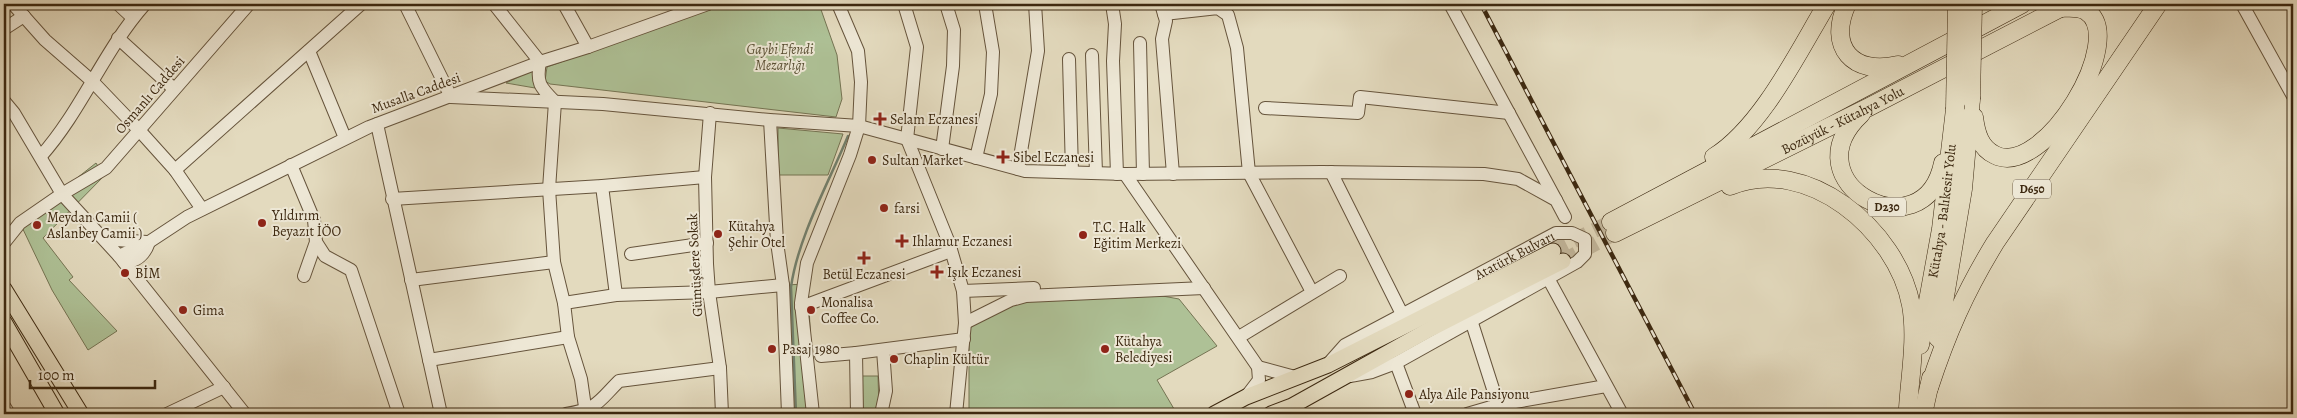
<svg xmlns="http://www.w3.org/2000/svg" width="2297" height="418" font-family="Alegreya,serif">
	<rect width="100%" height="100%" fill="#e3dabe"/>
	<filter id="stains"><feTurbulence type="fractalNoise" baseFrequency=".004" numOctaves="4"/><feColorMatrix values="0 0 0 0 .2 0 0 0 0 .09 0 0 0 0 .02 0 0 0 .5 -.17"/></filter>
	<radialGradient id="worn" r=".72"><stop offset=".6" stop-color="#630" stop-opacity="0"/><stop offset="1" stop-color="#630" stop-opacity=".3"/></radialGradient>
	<!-- green -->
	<g fill="#aec196" stroke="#757453">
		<path d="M724,4H819L837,55L842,99L836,117L550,84L545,81L547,67Z"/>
		<path d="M532,70L535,88L506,83Z"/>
		<path d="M778,128L843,134L828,175H778Z"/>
		<path d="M96,163L104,176L43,238L73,277L69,280L117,331L88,350L52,290L20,223Z"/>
		<path d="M808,284L814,414H789L783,285Z"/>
		<path d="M1146,293L1179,299L1217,346L1157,380L1177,414H969V323L1026,296Z"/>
		<path d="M861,376H878L879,410H862Z"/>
	</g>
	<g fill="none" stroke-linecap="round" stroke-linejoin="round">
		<!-- stream -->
		<path stroke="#72806d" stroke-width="2.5" d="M796,414L791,287C798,237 829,182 848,136"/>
		<!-- major-tunnel -->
		<g stroke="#c2b69b" stroke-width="15" stroke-dasharray="15 8" stroke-linecap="butt">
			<path d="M1553,251L1611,222"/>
			<path d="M1563,261L1615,233"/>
		</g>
		<!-- minor casing -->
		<g stroke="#66543c" stroke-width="14">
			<g id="minor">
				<path d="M13,4L45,40L92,81L139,130L175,170L202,209"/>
				<path d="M118,4L133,18"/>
				<path d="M405,4L451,97L603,104L770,120L859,126L1025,171L1125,174L1322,172L1484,174L1518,179L1556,200L1565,217"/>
				<path d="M494,4L540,62C536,83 540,87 555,102L549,189L554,262L564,303L568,337L581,379L586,414"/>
				<path d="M564,4L588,47"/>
				<path d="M904,4L917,47L907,139L949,243L963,291L965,323L956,414"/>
				<path d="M1112,4L1115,24L1113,61L1117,174"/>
				<path d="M1161,4L1166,21L1162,39L1173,174"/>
				<path d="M1450,4L1556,200"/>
				<path d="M2242,4L2293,96"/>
				<path d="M1164,14L1218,8L1228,15L1237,48L1249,173L1312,292"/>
				<path d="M4,29L24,16"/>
				<path d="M118,38L174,89"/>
				<path d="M1140,43L1143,174"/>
				<path d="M309,51L345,138"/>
				<path d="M1092,55L1096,173"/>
				<path d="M1069,59L1072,172"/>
				<path d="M4,101L14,113L62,194L119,256L245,414"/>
				<path d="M1265,108L1358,113L1360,97L1509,113"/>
				<path d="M710,113L705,177L707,264L709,292L720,368L722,414"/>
				<path d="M770,120L777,242L783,285L788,414"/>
				<path d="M377,124L441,414"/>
				<path d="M942,149L953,66L954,30L946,4"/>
				<path d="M41,156C82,110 104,50 145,4"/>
				<path d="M976,158L991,94L993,52L985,4"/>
				<path d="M291,165L314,220L316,242L304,276"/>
				<path d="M1018,169L1038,51L1035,4"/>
				<path d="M175,170L361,4"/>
				<path d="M1331,172L1403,316"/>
				<path d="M1125,174L1258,367L1259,380L1246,397"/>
				<path d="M602,186L616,295"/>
				<path d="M392,199L602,186L705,177"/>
				<path d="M100,234L116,240L147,242"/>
				<path d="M316,242L325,256L351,270L399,414"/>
				<path d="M4,243L20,223L62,194L106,168L249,4"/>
				<path d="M631,254L707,243"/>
				<path d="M119,256L149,242L187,217L369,127L540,62L588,47L708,4"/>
				<path d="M124,262C137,262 145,254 149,242"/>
				<path d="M1548,278L1622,414"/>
				<path d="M411,280L554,262"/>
				<path d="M963,291L1034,288"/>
				<path d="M564,303L616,295L709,292L783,285"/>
				<path d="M801,307L951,251"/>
				<path d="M1471,320L1501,414"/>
				<path d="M965,323L1011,300L1026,296L1204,288"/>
				<path d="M1239,337L1340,276"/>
				<path d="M821,356L856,353"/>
				<path d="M429,360L568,337"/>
				<path id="s1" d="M1329,363L1345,345L1556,233H1572L1585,239V254L1577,262L1396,363L1372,372L1350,376"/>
				<path d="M1396,363L1415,414"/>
				<path d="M1258,367L1295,377"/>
				<path d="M4,406L9,414"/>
				<path d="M167,414L224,387"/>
				<path d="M566,414C598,409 598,402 619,381L720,368"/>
				<path d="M813,414L801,303L807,263L850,155L859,126L861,82L858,51L838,4"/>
				<path d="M857,414L856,353L964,339"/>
				<path d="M881,414L886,391L883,350"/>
				<path d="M1467,414L1498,405L1606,386"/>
			</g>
		</g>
		<!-- major casing -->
		<g stroke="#3c2810" stroke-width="17">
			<g id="major">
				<path d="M4,289L81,414"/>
				<path d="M4,322L57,414"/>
				<path d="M1214,414L1246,397L1328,365L1553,251"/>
				<path d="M1271,414L1292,406L1432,328L1563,261"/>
			</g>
		</g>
		<!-- highway casing -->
		<g stroke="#3c2810" stroke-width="19">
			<g id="highway">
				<path d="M1847,4C1827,47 1853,76 1898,65"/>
				<path d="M1861,114C1787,183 1924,256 1943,163"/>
				<path d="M1974,117C1976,133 1980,148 1995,155C2044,179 2129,37 2086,11C2078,6 2067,8 2059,8"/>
				<path d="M1714,157C1762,127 1798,52 1827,4"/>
				<path d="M1730,186C1807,154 1897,230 1911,305C1917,338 1910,375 1908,408"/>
				<path d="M1611,222L2022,4"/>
				<path id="s2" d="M1615,233L1869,107L2068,4"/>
				<path d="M1938,338L1963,189L1971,99"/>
				<path id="s3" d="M1920,345L1941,229L1955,109"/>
				<path d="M1929,388C1947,333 1965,292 1995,243L2158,4"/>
				<path d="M1923,414L1931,378"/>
			</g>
		</g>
		<!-- minor -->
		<use href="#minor" stroke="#ede7d5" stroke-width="12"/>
		<!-- major -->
		<use href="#major" stroke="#e3dabe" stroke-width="15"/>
		<!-- highway -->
		<use href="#highway" stroke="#e3dabe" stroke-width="18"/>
		<!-- rail casing -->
		<g stroke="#3c2810" stroke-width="4.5">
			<path id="rail" d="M1481,4L1695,414"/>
		</g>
		<!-- rail -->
		<use href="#rail" stroke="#ede7d5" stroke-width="2.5" stroke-dasharray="8" stroke-linecap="butt"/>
		<!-- highway-bridge casing -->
		<g stroke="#3c2810" stroke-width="19" stroke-linecap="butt">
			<g id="highway-bridge">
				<path d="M1971,99L1973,4"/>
				<path d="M1955,109L1957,4"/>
			</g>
		</g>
		<!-- highway-bridge -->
		<use href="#highway-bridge" stroke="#e3dabe" stroke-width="18"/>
	</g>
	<!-- markers -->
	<g fill="#8f2418" stroke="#ede7d5" stroke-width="2">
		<path d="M877.5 111.5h5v5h5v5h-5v5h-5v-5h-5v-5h5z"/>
		<path d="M1000.5 149.5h5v5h5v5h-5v5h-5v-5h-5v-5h5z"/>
		<circle cx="872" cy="160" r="5"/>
		<circle cx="884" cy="208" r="5"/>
		<circle cx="262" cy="223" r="5"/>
		<circle cx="37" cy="225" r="5"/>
		<circle cx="718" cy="234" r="5"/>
		<circle cx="1083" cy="235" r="5"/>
		<path d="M899.5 233.5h5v5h5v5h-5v5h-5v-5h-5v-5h5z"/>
		<path d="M861.5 250.5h5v5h5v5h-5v5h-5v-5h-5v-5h5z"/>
		<path d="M934.5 264.5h5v5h5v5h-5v5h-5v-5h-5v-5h5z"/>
		<circle cx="125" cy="273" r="5"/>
		<circle cx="183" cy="310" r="5"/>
		<circle cx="811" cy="310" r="5"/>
		<circle cx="772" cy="349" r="5"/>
		<circle cx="1105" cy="349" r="5"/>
		<circle cx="894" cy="359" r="5"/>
		<circle cx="1409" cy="394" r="5"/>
	</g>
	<g text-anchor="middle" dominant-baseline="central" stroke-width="4" stroke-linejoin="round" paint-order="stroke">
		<!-- shield labels -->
		<g fill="#ede7d5" stroke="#71614b" stroke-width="1">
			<rect x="2013" y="179.5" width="38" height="19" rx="4"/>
			<rect x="1868" y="197.5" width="38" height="19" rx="4"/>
		</g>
		<g font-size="12" font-weight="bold" fill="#3c2810">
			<text x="2032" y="189">D650</text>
			<text x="1887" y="207">D230</text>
		</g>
		<!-- park labels -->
		<g font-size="14" font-style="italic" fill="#584e32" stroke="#ede7d5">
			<text x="780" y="49">Gaybi Efendi<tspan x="780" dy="16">Mezarlığı</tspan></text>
		</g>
		<!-- street labels -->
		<g font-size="14" fill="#3c2810" stroke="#ede7d5">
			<text transform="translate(416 93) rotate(-20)">Musalla Caddesi</text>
			<text transform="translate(150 95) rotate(-49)">Osmanlı Caddesi</text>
			<text stroke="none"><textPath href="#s2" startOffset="254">Bozüyük - Kütahya Yolu</textPath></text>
			<text stroke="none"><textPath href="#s3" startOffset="136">Kütahya - Balıkesir Yolu</textPath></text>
			<text stroke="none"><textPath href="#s1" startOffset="216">Atatürk Bulvarı</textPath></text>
			<text transform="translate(695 265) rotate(-93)">Gümüşdere Sokak</text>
		</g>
		<!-- poi labels -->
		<g font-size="14" fill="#3c2810" stroke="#ede7d5" text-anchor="start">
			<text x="890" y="119">Selam Eczanesi</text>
			<text x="1013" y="157">Sibel Eczanesi</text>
			<text x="882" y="160">Sultan Market</text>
			<text x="894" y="208">farsi</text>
			<text x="272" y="215">Yıldırım<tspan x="272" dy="16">Beyazıt İÖO</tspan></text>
			<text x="47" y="217">Meydan Camii (<tspan x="47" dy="16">Aslanbey Camii )</tspan></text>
			<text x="728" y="226">Kütahya<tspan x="728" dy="16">Şehir Otel</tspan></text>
			<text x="1093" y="227">T.C. Halk<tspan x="1093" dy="16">Eğitim Merkezi</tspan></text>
			<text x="912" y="241">Ihlamur Eczanesi</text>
			<text x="947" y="272">Işık Eczanesi</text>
			<text x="135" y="273">BİM</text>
			<text x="864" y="274" text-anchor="middle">Betül Eczanesi</text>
			<text x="821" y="302">Monalisa<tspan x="821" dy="16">Coffee Co.</tspan></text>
			<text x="193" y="310">Gima</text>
			<text x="1115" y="341">Kütahya<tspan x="1115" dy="16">Belediyesi</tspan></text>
			<text x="782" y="349">Pasaj 1980</text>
			<text x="904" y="359">Chaplin Kültür</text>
			<text x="1419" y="394">Alya Aile Pansiyonu</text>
		</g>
	</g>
	<!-- margin -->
	<rect width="2297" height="418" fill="none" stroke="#e3dabe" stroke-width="20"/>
	<rect x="5" y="5" width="2287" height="408" fill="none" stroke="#3c2810" stroke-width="2.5"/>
	<rect x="10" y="10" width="2277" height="398" fill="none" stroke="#3c2810"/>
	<!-- scale -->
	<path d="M30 380v8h125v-8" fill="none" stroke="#3c2810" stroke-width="2.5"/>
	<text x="38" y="380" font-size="15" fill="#3c2810" stroke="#ede7d5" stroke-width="4" paint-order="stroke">100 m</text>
	<rect width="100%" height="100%" filter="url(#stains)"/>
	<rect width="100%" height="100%" fill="url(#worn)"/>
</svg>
